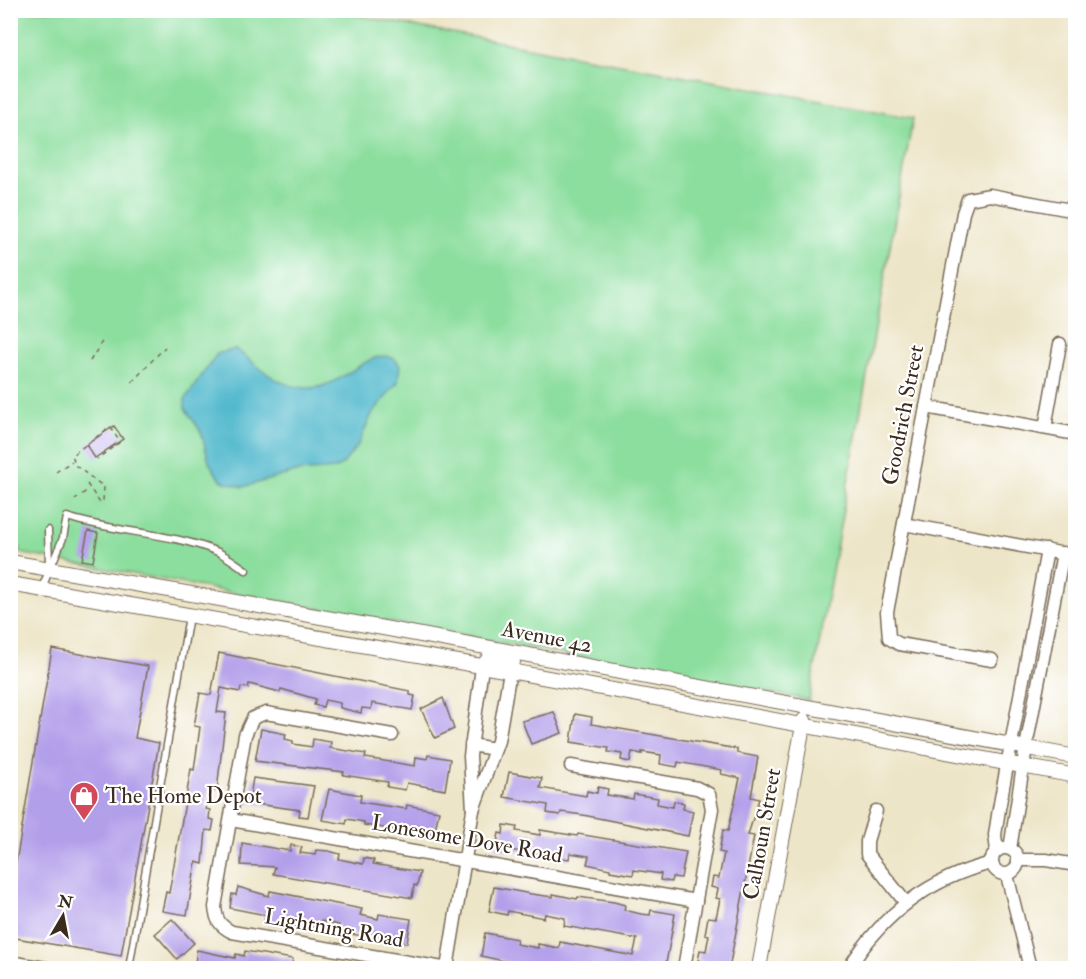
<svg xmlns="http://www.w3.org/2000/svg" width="1086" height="979" font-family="'IM FELL Double Pica',serif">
	<rect width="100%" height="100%" fill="#fff"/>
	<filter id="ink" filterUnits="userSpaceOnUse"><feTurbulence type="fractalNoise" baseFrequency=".0167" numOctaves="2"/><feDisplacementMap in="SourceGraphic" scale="12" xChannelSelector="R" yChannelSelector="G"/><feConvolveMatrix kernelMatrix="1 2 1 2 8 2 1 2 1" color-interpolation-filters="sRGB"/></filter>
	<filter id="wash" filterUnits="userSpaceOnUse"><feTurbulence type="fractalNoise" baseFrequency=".008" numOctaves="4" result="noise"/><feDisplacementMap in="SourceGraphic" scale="24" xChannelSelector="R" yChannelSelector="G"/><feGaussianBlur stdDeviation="1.35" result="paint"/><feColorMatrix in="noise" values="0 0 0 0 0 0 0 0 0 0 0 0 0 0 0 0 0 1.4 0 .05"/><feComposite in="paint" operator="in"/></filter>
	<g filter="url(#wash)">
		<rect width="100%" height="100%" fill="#ede5c7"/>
		<!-- green -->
		<path fill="#8cde9e" stroke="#64845e" stroke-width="1.5" d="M10,11H333L913,118L809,700L19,553L20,547L10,545Z"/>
		<!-- water -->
		<path fill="#4fb8cc" stroke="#457175" stroke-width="1.5" d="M235,349C260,365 273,387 308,388C344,389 371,343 396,360L400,366L398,382L372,414L358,445L343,464L335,469L296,472L243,487L222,481L215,472L209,462L201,432L185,408V399L217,354Z"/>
		<g id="blocks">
			<!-- building -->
			<g fill="#b29fea">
				<path d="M114,426L123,439L95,458L86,445Z"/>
				<path d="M88,531L98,533L93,562L82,560Z"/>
				<path d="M52,649L148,666L135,738L159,743L121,956L10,937V898Z"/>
				<path d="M219,653L410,691V695L415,696L412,710L372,703L371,709L362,708L361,713L340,708V703L325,700L323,707L314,705L316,699L281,689L280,692L249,684L248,688L241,687L240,692L221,688L217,712L226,713L219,773L217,791L209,790L206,809L210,810L209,819L214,820L212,831L206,830L203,864L196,862L187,915L162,911L166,892L169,893L191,769L194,770L200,727L194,726L200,693L211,695Z"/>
				<path d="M443,698L454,729L435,738L421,709Z"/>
				<path d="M554,712L562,733L531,744L522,721Z"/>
				<path d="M575,714L592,717L591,724L737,749V753L758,757L751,797L759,799L748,835L754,836L729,969H701L702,961H698L700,950L706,951L709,935L705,934L708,917L716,918L720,899L716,898L718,889L711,887L713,877L719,878L724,853L719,852L723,830L728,831L740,778L721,774L722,770L678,762L677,767L660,764L661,755L642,752V754L632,752L630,762L621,760L622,754L608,752L609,748L571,742Z"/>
				<path d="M261,729L286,734L285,739L293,741V744L312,747L313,739L331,742L330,748L366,754L365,758L415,766L416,757L427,759L428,755L450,759L445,790L407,783L405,790L387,787L388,782L343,775L344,772L255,761Z"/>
				<path d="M509,772L542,778L540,788L586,796L587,791L597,793L598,787L608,789L607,795L633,799L634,794L658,798L657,804L673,807L674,801L684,803L683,809L693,811L688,836L583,815L561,812L560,815L547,813L548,805L504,797Z"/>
				<path d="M253,778L314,786L308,817L299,816L300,810L249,803Z"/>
				<path d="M329,789L361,795L360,802L406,809L407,805L439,811L434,835L364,825V822L347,819L346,824L322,820Z"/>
				<path d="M504,825L517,827L516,831L540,835V830L577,836L578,834L686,852L681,878L672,877L671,882L660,880L661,874L634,870L633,875L610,871V869L587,864L589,856L570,853L569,859L496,848L499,833L503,834Z"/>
				<path d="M242,843L290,851L291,845L302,847L300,853L315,855L316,850L329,851L340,854L339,859L363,864L364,858L374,860L373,864L420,872L417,886L414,885L412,898L273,874L275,867L241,865Z"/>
				<path d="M238,887L269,896L270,891L362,909L360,915L378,919L379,914L411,919L407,943L338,932L339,925L321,921L319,930L264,923L266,915L230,908L232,894L236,895Z"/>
				<path d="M494,887L531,894L553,897V894L577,899L578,897L614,902L625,905L624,910L641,914L650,915L651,910L675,914L665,969H540L481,956L485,933L517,939L516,944L538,948V944L559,948L560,942L633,956L637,939L564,926L565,918L545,914L544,918L508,911L507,915L489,911Z"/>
				<path d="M172,919L194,943L177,959L155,934Z"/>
				<path d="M197,950L235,958L236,954L244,956L245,951L293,959L291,969H194Z"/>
			</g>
		</g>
	</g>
	<g filter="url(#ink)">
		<use href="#blocks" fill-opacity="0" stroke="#796b59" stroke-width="1.5"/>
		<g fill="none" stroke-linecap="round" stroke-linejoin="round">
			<!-- service casing -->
			<g stroke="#796b59" stroke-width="9">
				<g id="service">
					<path d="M48,530L49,566"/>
					<path d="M41,590L63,538L67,517C116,533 170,532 218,552C228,557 237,564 246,570"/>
					<path d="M10,959L64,968"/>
					<path d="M129,968L189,616"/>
				</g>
			</g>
			<!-- minor casing -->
			<g stroke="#796b59" stroke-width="15">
				<g id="minor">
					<path d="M926,407L1076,434"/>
					<path d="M1045,428L1060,344"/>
					<path d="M904,524L1076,556"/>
					<path d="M992,660L899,644L889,638L887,612L963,213L968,199L990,195L1076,211"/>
					<path d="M482,667L470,756L473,810L498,741L510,671"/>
					<path d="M392,735L266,713L253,718L245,735L215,907C216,920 220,926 232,932L443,968"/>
					<path d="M471,745L495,749"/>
					<path d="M571,766L697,788L709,794L712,809L684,968"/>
					<path d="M876,811L867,841V854L906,903"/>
					<path d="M231,820L696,901"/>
					<circle cx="1005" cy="861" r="13"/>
					<path d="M1010,849L1026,747L1063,553"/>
					<path d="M997,851L995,835L999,809L1047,550"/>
					<path d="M1019,860H1046L1076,865"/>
					<path d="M1007,875L1030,968"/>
					<path d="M447,968L473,810"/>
					<path d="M849,968C882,915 930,878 992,863"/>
				</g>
			</g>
			<!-- tertiary casing -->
			<g stroke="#796b59" stroke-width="16">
				<g id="tertiary">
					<path d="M10,562L389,629L1076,757"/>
					<path d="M10,584L510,671L1076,776"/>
					<path d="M482,667L489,658L513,662"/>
					<path d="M759,968L804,720"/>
				</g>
			</g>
			<!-- path -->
			<g stroke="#796b59" stroke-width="1.5" stroke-dasharray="4.5 4.5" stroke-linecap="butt">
				<path d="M90,361L103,340"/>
				<path d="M132,382L165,347"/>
				<path d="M56,472L72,461"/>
				<path d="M87,484L100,503L103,501L104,487L76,466L72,455L110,427L120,442L97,459"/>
				<path d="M75,500L89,489"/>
			</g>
			<!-- service -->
			<use href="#service" stroke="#fff" stroke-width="6"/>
			<!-- minor -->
			<use href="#minor" stroke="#fff" stroke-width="12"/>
			<!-- tertiary -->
			<use href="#tertiary" stroke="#fff" stroke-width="14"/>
		</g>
	</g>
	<!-- icons -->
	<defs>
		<g id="shop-pin" transform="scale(1.5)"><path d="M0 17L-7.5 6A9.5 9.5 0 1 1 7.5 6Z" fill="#d1495b" stroke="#fff"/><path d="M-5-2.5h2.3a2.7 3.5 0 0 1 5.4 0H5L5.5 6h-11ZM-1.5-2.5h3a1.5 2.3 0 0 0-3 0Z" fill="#fff"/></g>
	</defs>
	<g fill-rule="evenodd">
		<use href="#shop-pin" x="84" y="796"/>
	</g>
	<g text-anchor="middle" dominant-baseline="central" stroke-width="4.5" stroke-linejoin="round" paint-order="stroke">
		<!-- street labels -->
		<g font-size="22" fill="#3b2a1e" stroke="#fff">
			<text transform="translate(903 415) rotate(-79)">Goodrich Street</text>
			<text transform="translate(547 637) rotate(11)">Avenue 42</text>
			<text transform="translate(762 834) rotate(-80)">Calhoun Street</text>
			<text transform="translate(467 839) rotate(10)">Lonesome Dove Road</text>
			<text transform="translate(334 928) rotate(10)">Lightning Road</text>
		</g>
		<!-- poi labels -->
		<g font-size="22" fill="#3b2a1e" stroke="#fff" text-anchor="start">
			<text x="105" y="796">The Home Depot</text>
		</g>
	</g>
	<!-- margin -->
	<rect width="1086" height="979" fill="none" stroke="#fff" stroke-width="36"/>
	<!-- north arrow -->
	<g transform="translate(63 916) rotate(10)" stroke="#ffffff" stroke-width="4.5" paint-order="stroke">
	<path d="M0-4.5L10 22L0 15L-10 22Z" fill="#3b2a1e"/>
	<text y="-9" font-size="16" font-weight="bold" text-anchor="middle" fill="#3b2a1e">N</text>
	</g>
</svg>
